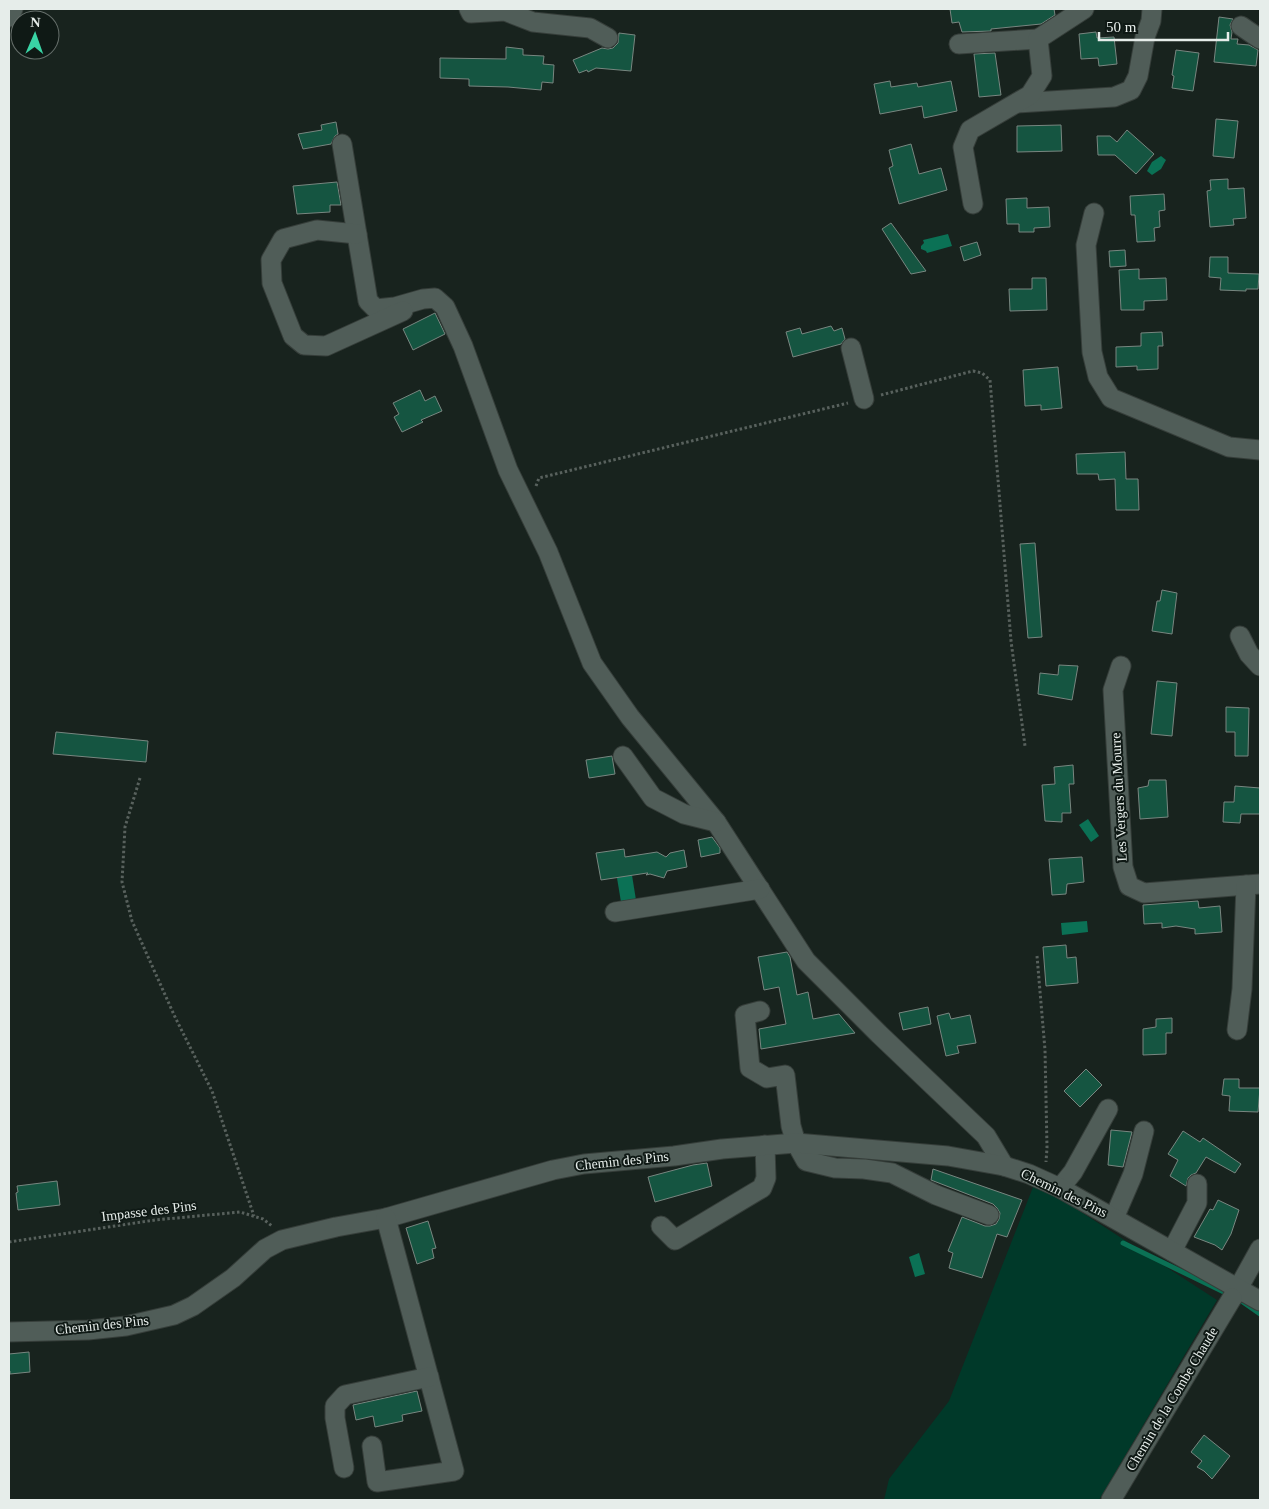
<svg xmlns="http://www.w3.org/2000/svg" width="1269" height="1509" font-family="'Times New Roman',serif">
	<rect width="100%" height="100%" fill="#18231e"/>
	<!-- green -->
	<path fill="#003929" d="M1035,1182L1217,1300L1099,1500H884L889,1479L949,1401Z"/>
	<!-- water -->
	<g fill="#0b7155">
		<path d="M1161,156L1166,160L1161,169L1152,175L1147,171L1152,162Z"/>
		<path d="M948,234L952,246L927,253L926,251L921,249V246L924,243L923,240Z"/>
		<path d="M1088,819L1099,836L1091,842L1079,825Z"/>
		<path d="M631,869L636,900L621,902L616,872Z"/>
		<path d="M1087,921L1088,932L1062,935L1061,923Z"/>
		<path d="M919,1253L925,1274L915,1277L909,1257Z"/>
	</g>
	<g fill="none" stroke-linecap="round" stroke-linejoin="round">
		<!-- stream -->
		<g stroke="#0b7155" stroke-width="5">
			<path d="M1123,1243L1230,1295"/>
			<path d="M1240,1300L1260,1314"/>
		</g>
	</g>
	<!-- building -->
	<g fill="#155541" stroke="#788680">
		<path d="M950,9H1054L1055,15L1041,24L991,29V31L962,32L959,22L952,23Z"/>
		<path d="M1219,17L1233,19L1230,25L1232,32L1231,39H1238L1237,44L1249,45L1258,50L1256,66L1214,62Z"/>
		<path d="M1096,32L1097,38L1114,37L1117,64L1099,66L1098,58L1081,59L1079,34Z"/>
		<path d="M619,33L635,35L631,71L596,68L588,72L587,70L579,73L573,60L602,48L608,49L613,48L618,43Z"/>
		<path d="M506,47L523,49V55L544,56L543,64L554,65L553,83L542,82L541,90L508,87L469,86V79L440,78V58L506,59Z"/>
		<path d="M1176,50L1199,53L1193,91L1172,88L1174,76L1172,75Z"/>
		<path d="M995,53L1001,95L979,97L974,54Z"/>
		<path d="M890,81L891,87L917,83L918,87L951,81L957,111L924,118L922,106L880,114L874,84Z"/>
		<path d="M1216,119L1238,121L1234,158L1213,156Z"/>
		<path d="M336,122L338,134L335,136L331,144L303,149L298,134L322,130L321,125Z"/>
		<path d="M1061,125L1062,151L1017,152V126Z"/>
		<path d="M1127,130L1154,154L1136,174L1115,155H1098L1097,136H1110L1117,142Z"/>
		<path d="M911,144L919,174L941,168L947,190L899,204L889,168L893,166L889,150Z"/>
		<path d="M1228,179V189L1244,188L1246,218L1233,219L1234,225L1210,227L1207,191L1211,190L1210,180Z"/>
		<path d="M337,182L341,205H330V212L297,214L293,186Z"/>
		<path d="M1164,194L1165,210L1159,211L1160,227L1154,228L1155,241L1137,242L1135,215H1131L1130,196Z"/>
		<path d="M1027,198V208L1049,207L1050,227L1034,228V232H1019V224H1007L1006,199Z"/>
		<path d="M891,223L926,271L911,274L882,229Z"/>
		<path d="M977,242L981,255L964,261L960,247Z"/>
		<path d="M1125,250L1126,266L1110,267L1109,251Z"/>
		<path d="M1210,257H1228V273L1259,274L1258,289H1246V291L1220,290L1221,278L1209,277Z"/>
		<path d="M1139,269V279L1166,278L1167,300L1144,301V310H1121L1119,270Z"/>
		<path d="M1032,278H1046L1047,310L1010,311L1009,289H1032Z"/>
		<path d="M435,313L445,334L413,350L403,329Z"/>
		<path d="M831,326L834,331L842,328L845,339L841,344L793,357L786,332L800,328L802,334Z"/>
		<path d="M1162,332L1163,346H1158V369L1137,370V366L1116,367V347L1141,346V333Z"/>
		<path d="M1058,367L1062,408L1041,410V405L1025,406L1023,370Z"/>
		<path d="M420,390L425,401L435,396L442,411L421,420L423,422L402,432L394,417L399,414L393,403Z"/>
		<path d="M1125,452L1126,479H1138L1139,510H1116L1115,479L1099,480L1098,474H1077L1076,454Z"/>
		<path d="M1035,543L1042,637L1028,638L1020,544Z"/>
		<path d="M1162,590L1177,593L1172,634L1152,631L1157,601H1160Z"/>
		<path d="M1059,665L1078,666L1072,700L1038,694L1040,673L1058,675Z"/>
		<path d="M1157,681L1177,683L1172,736L1151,734Z"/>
		<path d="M1226,707L1249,708L1248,756H1235V732H1226Z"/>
		<path d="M56,732L148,741L146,762L53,754Z"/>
		<path d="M612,756L615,774L589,778L586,760Z"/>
		<path d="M1073,765L1074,784H1069L1071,813H1062V822L1045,821L1042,785L1055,784L1054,767Z"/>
		<path d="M1149,780H1166L1168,817L1140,819L1138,788L1148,786Z"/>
		<path d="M1235,786L1260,788V814H1241L1240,823L1223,822L1224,802H1234Z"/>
		<path d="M712,837L720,848V853L701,857L698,840Z"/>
		<path d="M624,849L625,857L657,852L666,857L670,853L684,850L687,867L667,871L664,878L650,874L646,875L648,873H647L601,880L596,853Z"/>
		<path d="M1082,857L1084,882L1067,884L1066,894L1052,895L1049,859Z"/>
		<path d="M1198,901L1199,908L1220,906L1222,932L1195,934V929L1176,926L1162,928V923L1144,924L1143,905Z"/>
		<path d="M1066,945L1067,958L1076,957L1078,983L1046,986L1043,947Z"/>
		<path d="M787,952L790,957L797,995L808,992L813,1019L839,1014L855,1033L761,1049L759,1029L786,1024L779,987L764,990L758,957Z"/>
		<path d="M928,1007L931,1024L903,1030L899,1013Z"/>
		<path d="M949,1013L951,1019L970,1015L976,1043L957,1046L959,1053L946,1056L937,1016Z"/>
		<path d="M1172,1018V1033H1166V1054L1143,1055V1029L1156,1027V1019Z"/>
		<path d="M1086,1069L1102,1085L1080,1107L1064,1091Z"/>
		<path d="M1224,1079H1239V1088H1260L1258,1112L1229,1111L1230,1096L1222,1095Z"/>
		<path d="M1111,1130L1132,1132L1123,1167L1108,1165Z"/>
		<path d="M1183,1131L1200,1142L1203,1138L1241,1164L1235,1173L1206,1157L1196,1173L1191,1175L1188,1178L1186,1186L1170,1176L1178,1160L1168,1154Z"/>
		<path d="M707,1163L712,1186L655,1202L648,1177L693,1165Z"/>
		<path d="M933,1169L1022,1200L1007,1237L997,1234L982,1278L949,1268L953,1253L948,1251L962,1217L985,1226H990L996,1224L999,1219L1000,1213L997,1208L993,1204L931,1180Z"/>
		<path d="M57,1181L60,1205L18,1210L16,1193L18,1192L17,1186Z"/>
		<path d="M1218,1200L1239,1210L1231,1234L1222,1250L1215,1245L1194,1237L1210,1209L1213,1210Z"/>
		<path d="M428,1221L436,1248L432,1249L434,1258L417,1264L406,1228Z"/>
		<path d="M29,1352L30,1372L10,1374V1371H9V1354Z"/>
		<path d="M417,1391L422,1411L402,1415L403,1421L375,1427L373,1416L356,1420L353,1405Z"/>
		<path d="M1204,1435L1230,1456L1212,1479L1204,1471L1197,1467L1202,1461L1191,1452Z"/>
	</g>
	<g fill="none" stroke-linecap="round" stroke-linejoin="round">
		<!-- minor casing -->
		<g stroke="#363e3a" stroke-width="21">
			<g id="minor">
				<path d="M469,9L471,13L505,11L533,22L590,28L608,38"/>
				<path d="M9,17L13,9"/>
				<path d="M1241,26L1260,39"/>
				<path d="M959,44L1038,39"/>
				<path d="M1017,103L1114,97L1131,90L1138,76L1145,37L1151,21L1152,9"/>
				<path d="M342,144L368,301L376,309L395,307L423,299L435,298L445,307L463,346L508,470L548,552L592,663L630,717L716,822L806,961L879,1034L986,1136L1004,1166"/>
				<path d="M973,204L963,147L970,130L1030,95L1042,76L1038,39L1084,9"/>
				<path d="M1094,213L1086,245L1092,352L1098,377L1111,398L1229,447L1260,450"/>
				<path d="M357,234L317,230L283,239L271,260L272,283L293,336L304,345L326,346L403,311"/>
				<path d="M851,348L864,399"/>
				<path d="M1240,636L1249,654L1260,666"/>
				<path d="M1121,666L1113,690L1123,867L1129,886L1144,893L1260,884"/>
				<path d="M623,756L653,798L684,814L716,822"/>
				<path d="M615,912L760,889"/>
				<path d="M760,1011L745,1015L750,1068L767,1078L785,1075L791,1126L796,1143L806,1161L835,1168L864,1169L892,1173L936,1195L989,1215"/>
				<path d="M1237,1030L1242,989L1246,885"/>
				<path d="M1060,1188L1073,1172L1108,1109"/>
				<path d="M1114,1218L1133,1174L1144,1131"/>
				<path d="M661,1226L675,1240L762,1188L766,1178L765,1145"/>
				<path d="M1172,1251L1197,1203V1184"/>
				<path d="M1234,1296L1260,1249"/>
				<path d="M9,1332L88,1330L126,1326L174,1315L193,1306L233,1278L265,1249L282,1240L336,1227L386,1218L553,1170L584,1164L674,1156L722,1149L796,1143L948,1156L1004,1166L1029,1174L1060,1188L1260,1301"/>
				<path d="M372,1446L377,1482L454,1471L386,1218"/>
				<path d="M344,1468L335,1418V1406L345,1395L429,1377"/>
				<path d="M1111,1500L1232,1298"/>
			</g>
		</g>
		<!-- path -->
		<g stroke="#58615d" stroke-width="3" stroke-dasharray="2.5 2.5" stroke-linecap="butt">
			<path d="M881,395L973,371L982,373L990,380L1011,641L1025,746"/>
			<path d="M536,486L539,478L848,403"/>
			<path d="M140,778L125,827L122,882L132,921L175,1017L212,1091L254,1216"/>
			<path d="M1037,956L1045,1050L1047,1148L1046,1162"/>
			<path d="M9,1242L155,1220L240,1212L263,1219L272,1226"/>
		</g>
		<!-- minor -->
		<use href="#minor" stroke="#505d58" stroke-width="19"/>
	</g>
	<g text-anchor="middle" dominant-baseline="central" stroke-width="4" stroke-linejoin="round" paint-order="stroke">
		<!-- street labels -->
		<g font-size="14" fill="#e6edea" stroke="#0f1915">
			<text transform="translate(1119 797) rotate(-93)">Les Vergers du Mourre</text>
			<text transform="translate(622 1161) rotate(-6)">Chemin des Pins</text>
			<text transform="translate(1064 1193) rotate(26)">Chemin des Pins</text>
			<text transform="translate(149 1211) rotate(-7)">Impasse des Pins</text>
			<text transform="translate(102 1325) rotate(-6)">Chemin des Pins</text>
			<text transform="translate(1172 1399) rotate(-59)">Chemin de la Combe Chaude</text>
		</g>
	</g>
	<!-- border -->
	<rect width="1269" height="1509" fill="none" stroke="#e6edea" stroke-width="20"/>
	<!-- north arrow -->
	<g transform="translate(35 35) rotate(2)"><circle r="24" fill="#0f1915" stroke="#656e6a"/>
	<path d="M0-4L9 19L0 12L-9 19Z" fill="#39d4a5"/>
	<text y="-8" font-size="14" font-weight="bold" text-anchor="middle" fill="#e6edea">N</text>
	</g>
	<!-- scale -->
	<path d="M1099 32v8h129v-8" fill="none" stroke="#e6edea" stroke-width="2.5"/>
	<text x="1106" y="32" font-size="15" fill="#e6edea" stroke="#0f1915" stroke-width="4" paint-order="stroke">50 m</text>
</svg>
